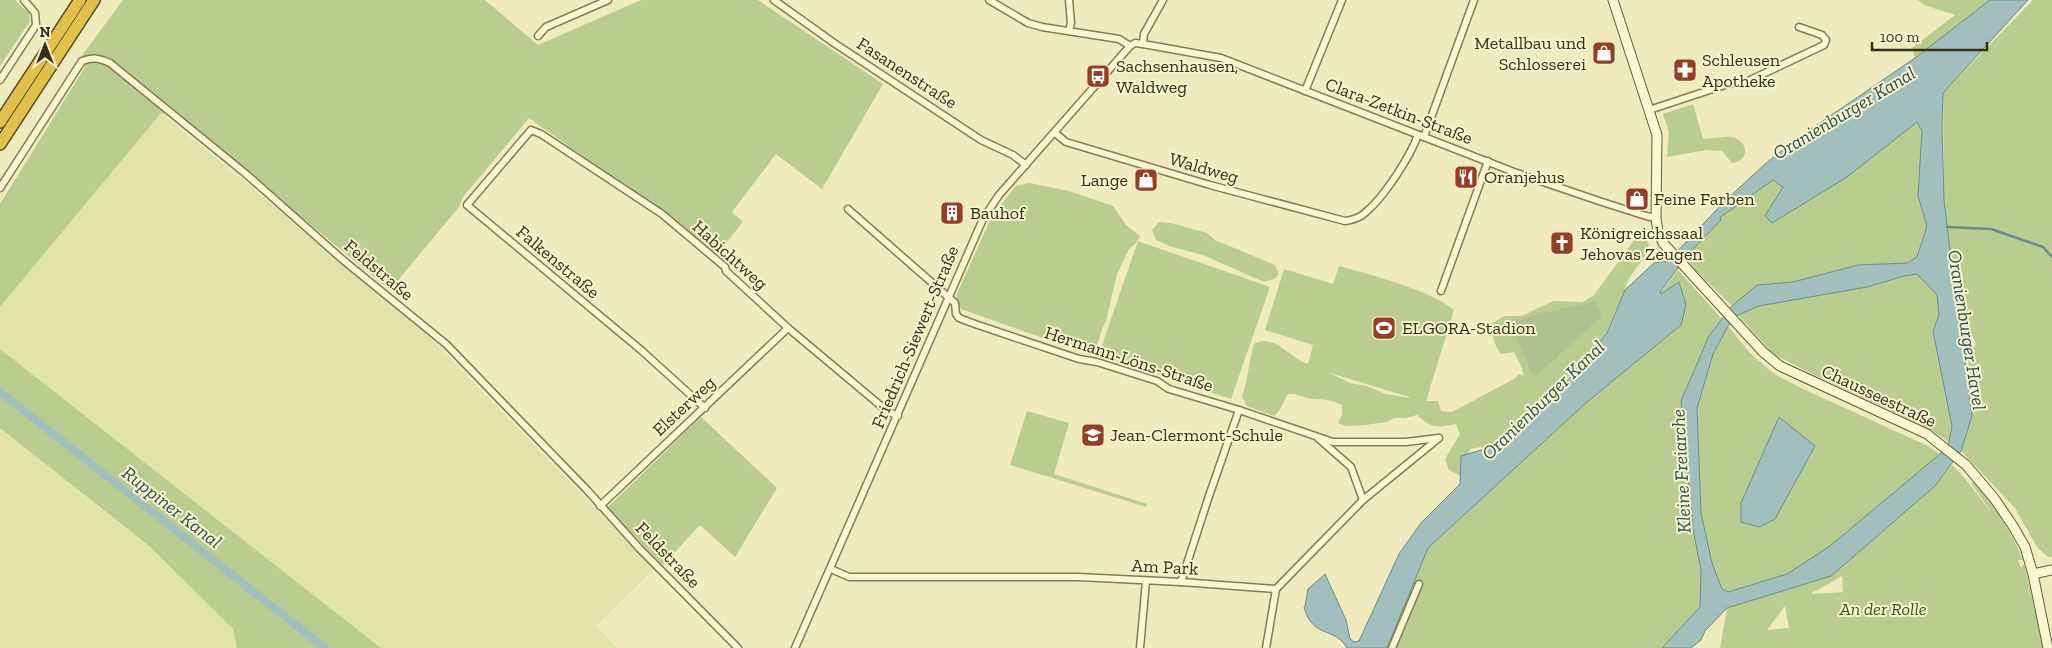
<svg xmlns="http://www.w3.org/2000/svg" width="2052" height="648" font-family="'Zilla Slab',serif">
	<rect width="100%" height="100%" fill="#efebbd"/>
	<!-- farmland -->
	<g fill="#e1e4aa">
		<path d="M161,113L413,320L654,569L596,626L617,648H381L0,349V307Z"/>
		<path d="M0,428L149,547L233,629L237,648H0Z"/>
	</g>
	<!-- green -->
	<g fill="#b9cd91" fill-rule="evenodd">
		<path d="M0,0H15L29,13L30,21L0,66Z"/>
		<path d="M123,0H485L538,45L641,0H758L883,84L822,189L776,154L732,212L743,222L716,255L662,213L529,118L463,197L459,207L390,290L182,119L161,113L0,307V204L85,67L78,61Z"/>
		<path d="M1918,0H1990L1915,58L1912,48L1955,15L1924,5Z"/>
		<path d="M2033,0H2052V557H2048L2037,547L2015,508L1961,451L1972,416L1968,355L1976,344L1956,300L1944,200L1943,93Z"/>
		<path d="M1693,104L1703,139C1710,139 1727,136 1732,137C1748,140 1751,161 1732,163L1722,151L1706,150L1667,157L1669,132L1663,114Z"/>
		<path d="M1917,122L1922,131L1918,196L1927,226L1917,257L1907,263L1858,265L1793,282L1757,285L1732,306L1684,259L1722,216L1773,180L1783,187L1765,216L1772,223L1847,177Z"/>
		<path d="M1029,183L1069,191L1113,206L1126,225L1140,236L1136,243L1129,249L1117,274L1106,321L1102,329L1094,356L961,309L956,296L992,216L1016,186Z"/>
		<path d="M1159,222L1171,223L1207,233L1215,240L1275,265L1279,274L1274,279L1264,282L1203,255L1172,247L1156,240L1152,230Z"/>
		<path d="M1640,232L1649,244C1646,262 1628,272 1625,290L1595,358L1574,371L1564,381L1561,391L1553,394L1535,419C1500,425 1515,431 1497,452L1481,447L1470,449L1465,463L1464,478L1449,470L1445,459L1460,434L1456,424C1437,428 1432,429 1417,415L1406,418H1395L1386,422L1365,425L1345,426L1338,423L1342,414V405C1325,397 1321,401 1307,398C1299,396 1296,393 1288,394C1282,402 1282,410 1274,416L1247,406L1242,397C1248,379 1249,361 1254,344C1274,332 1290,359 1308,364L1313,345L1265,330L1284,269L1333,284L1339,266C1369,274 1432,291 1454,310L1426,401H1438L1441,411L1452,412L1514,379L1519,374L1523,376L1522,368L1514,352L1501,354C1495,347 1491,333 1491,324L1504,316H1522L1553,301L1583,302L1594,295ZM1327,372L1409,397V398L1386,394L1367,386L1350,383Z"/>
		<path d="M1138,241L1270,287L1231,399L1099,354Z"/>
		<path d="M1678,270L1722,319L1709,336L1681,401L1693,529L1701,570L1700,607L1662,648H1387L1428,548L1587,402L1681,325L1679,282L1661,294L1660,293Z"/>
		<path d="M1917,274L1937,295L1939,315L1933,331L1952,426L1949,442L1934,432L1898,414L1816,376L1773,354L1738,315L1759,306L1867,287L1904,276Z"/>
		<path d="M1728,326L1750,353L1773,373L1801,388L1928,446L1940,454L1830,546L1787,574L1728,592L1722,589L1712,563L1701,513L1697,408L1713,354Z"/>
		<path d="M0,349L381,648H237L233,629L149,546L0,428Z"/>
		<path d="M1027,411L1069,423L1054,474L1147,504L1146,507L1010,465Z"/>
		<path d="M701,417L777,488L735,557L700,525L663,565L607,508Z"/>
		<path d="M1952,465L1962,475L1994,516L1971,483L1974,482C1995,506 2011,531 2023,560H2018L2021,568L2023,565L2025,566L2043,648H1720L1727,608L1831,576L1935,486ZM1842,576L1843,592L1812,594V593ZM1785,606L1789,628L1767,630Z"/>
	</g>
	<!-- cemetery -->
	<path fill="#b0c191" d="M1595,301L1602,316L1534,378L1512,328V321Z"/>
	<!-- water -->
	<g fill="#a1c0bd" stroke="#688d8c" fill-rule="evenodd">
		<path d="M1990,0H2028L1943,93L1942,126L1944,200L1956,300L1970,338L1965,361L1972,416L1961,451L1935,486L1831,576L1727,608L1705,631L1701,640L1691,648H1662L1700,607L1701,570L1693,529L1681,401L1709,336L1732,306L1757,285L1793,282L1858,265L1907,263L1917,257L1927,226L1918,196L1922,131L1917,122L1847,177L1772,223L1765,216L1783,187L1773,180L1722,216L1720,218L1721,220L1690,252L1660,292L1661,294L1679,282L1686,305L1681,325L1587,402L1428,548L1387,648H1347C1335,626 1312,639 1304,607L1305,606L1308,589L1325,574L1346,620L1350,639L1354,642L1359,641L1399,554L1421,523L1460,484L1461,456L1505,443L1552,399L1607,333L1625,290L1654,263L1668,261L1726,200L1764,165L1795,140L1915,58ZM1917,274L1937,295L1939,315L1933,331L1952,426L1949,442L1940,454L1830,546L1787,574L1728,592L1722,589L1712,563L1701,513L1697,408L1713,354L1728,326L1738,315L1759,306L1867,287L1904,276Z"/>
		<path d="M1779,417L1815,446L1775,519L1759,527L1741,522V503Z"/>
	</g>
	<g fill="none" stroke-linecap="round" stroke-linejoin="round">
		<!-- stream -->
		<path stroke="#688d8c" stroke-width="2.5" d="M1947,227L1991,229L2043,247L2052,257"/>
		<!-- canal -->
		<path stroke="#a1c0bd" stroke-width="8" d="M0,392L325,648"/>
		<!-- street casing -->
		<g stroke="#877b56" stroke-width="9">
			<g id="street">
				<path d="M774,0L834,43L981,140L1013,155L1026,165"/>
				<path d="M989,0L1028,23L1042,27L1119,39L1130,46"/>
				<path d="M1069,0L1071,23L1069,31"/>
				<path d="M538,36L546,27L608,0"/>
				<path d="M1143,44L1144,34L1163,0"/>
				<path d="M1130,46L1135,43L1143,44L1221,58L1514,172L1599,201L1646,216L1656,218"/>
				<path d="M0,80L36,25L35,13L24,0"/>
				<path d="M1305,91L1342,0"/>
				<path d="M1649,110L1728,84L1746,82L1824,45L1826,40L1822,35L1799,27"/>
				<path d="M1055,133L1066,142L1210,185L1345,221C1353,220 1360,218 1366,212C1384,197 1410,157 1418,135"/>
				<path d="M1424,137L1474,0"/>
				<path d="M0,188L82,61C93,57 99,58 110,63L246,174L343,260L446,344L587,490L639,548L738,648"/>
				<path d="M848,209L955,303L956,314L959,318L975,324L1079,359L1097,362L1157,381L1169,389L1239,410L1333,442H1406L1438,438"/>
				<path d="M1441,291L1488,161"/>
				<path d="M705,408L641,350L467,205L531,130L541,134L662,214L725,267L726,271L788,328L887,411L898,416"/>
				<path d="M1318,438L1351,467L1363,500"/>
				<path d="M600,506L788,328"/>
				<path d="M831,569L849,577H1078L1181,582L1276,589L1363,500L1439,438"/>
				<path d="M1181,582L1209,496L1239,410"/>
				<path d="M795,648L983,219L999,195L1130,46"/>
				<path d="M1140,648L1146,581"/>
				<path d="M1266,648L1276,589"/>
				<path d="M1392,648L1419,584"/>
			</g>
		</g>
		<!-- secondary casing -->
		<g stroke="#685b39" stroke-width="11">
			<g id="secondary">
				<path d="M1613,0L1657,135L1656,218L1658,232L1663,243L1763,352L1780,366L1927,434L1966,465L1994,498L2013,526L2025,547L2033,574L2048,648"/>
				<path d="M2033,574L2052,570"/>
			</g>
		</g>
		<!-- highway casing -->
		<g stroke="#54472b" stroke-width="14">
			<g id="highway">
				<path d="M0,122L80,0"/>
				<path d="M0,144L94,0"/>
			</g>
		</g>
		<!-- street -->
		<use href="#street" stroke="#faf6d0" stroke-width="6"/>
		<!-- secondary -->
		<use href="#secondary" stroke="#faf6d0" stroke-width="9"/>
		<!-- highway -->
		<use href="#highway" stroke="#e2c14a" stroke-width="11"/>
	</g>
	<!-- icons -->
	<defs>
		<g id="shop-square" transform="scale(1.25)"><rect x="-9" y="-9" width="18" height="18" rx="4" fill="#973d24" stroke="#f6f3cd"/><path d="M-5-2.5h2.3a2.7 3.5 0 0 1 5.4 0H5L5.5 6h-11ZM-1.5-2.5h3a1.5 2.3 0 0 0-3 0Z" fill="#fff"/></g>
		<g id="pharmacy-square" transform="scale(1.25)"><rect x="-9" y="-9" width="18" height="18" rx="4" fill="#973d24" stroke="#f6f3cd"/><path d="M-2-6h4v4h4v4h-4v4h-4v-4h-4v-4h4Z" fill="#fff"/></g>
		<g id="bus-square" transform="scale(1.25)"><rect x="-9" y="-9" width="18" height="18" rx="4" fill="#973d24" stroke="#f6f3cd"/><path d="M-5-6H5V4H4V6H2V4H-2V6H-4V4H-5ZM-3.5-4V0h7V-4ZM-3.5 1.2v1.5H-2V1.2ZM2 1.2v1.5H3.5V1.2Z" fill="#fff"/></g>
		<g id="restaurant-square" transform="scale(1.25)"><rect x="-9" y="-9" width="18" height="18" rx="4" fill="#973d24" stroke="#f6f3cd"/><path d="M-5-6h1v4h1v-4h1v4h1v-4h1v5L-1.5 .5V6h-2V.5L-5-1ZM5-6V6H3V1.5H1.5Q1.5-4 5-6Z" fill="#fff"/></g>
		<g id="building-square" transform="scale(1.25)"><rect x="-9" y="-9" width="18" height="18" rx="4" fill="#973d24" stroke="#f6f3cd"/><path d="M-4-6H4V6H1V3H-1V6H-4ZM-2.5-4.3h1.7v1.8h-1.7ZM.8-4.3h1.7v1.8H.8ZM-2.5-1h1.7V.8h-1.7ZM.8-1h1.7V.8H.8Z" fill="#fff"/></g>
		<g id="church-square" transform="scale(1.25)"><rect x="-9" y="-9" width="18" height="18" rx="4" fill="#973d24" stroke="#f6f3cd"/><path d="M-1.2-6h2.4v3.5h3.3v2.4h-3.3V6h-2.4V-.1h-3.3v-2.4h3.3Z" fill="#fff"/></g>
		<g id="stadium-square" transform="scale(1.25)"><rect x="-9" y="-9" width="18" height="18" rx="4" fill="#973d24" stroke="#f6f3cd"/><path d="M0-5a6.5 5 0 1 0 0 10a6.5 5 0 1 0 0-10ZM-3.5-1.8h7v3.6h-7Z" fill="#fff"/></g>
		<g id="school-square" transform="scale(1.25)"><rect x="-9" y="-9" width="18" height="18" rx="4" fill="#973d24" stroke="#f6f3cd"/><path d="M0-5L7-2L0 1L-7-2ZM-4 1L0 2.5L4 1V4Q0 6-4 4Z" fill="#fff"/></g>
	</defs>
	<g fill-rule="evenodd">
		<use href="#shop-square" x="1604" y="53"/>
		<use href="#pharmacy-square" x="1685" y="70"/>
		<use href="#bus-square" x="1098" y="76"/>
		<use href="#restaurant-square" x="1466" y="177"/>
		<use href="#shop-square" x="1146" y="180"/>
		<use href="#shop-square" x="1637" y="199"/>
		<use href="#building-square" x="952" y="213"/>
		<use href="#church-square" x="1562" y="243"/>
		<use href="#stadium-square" x="1384" y="328"/>
		<use href="#school-square" x="1093" y="435"/>
	</g>
	<g text-anchor="middle" dominant-baseline="central" stroke-width="4" stroke-linejoin="round" paint-order="stroke">
		<!-- poi labels -->
		<g font-size="18" fill="#362e1b" stroke="#f6f3cd" text-anchor="start">
			<text x="1586" y="43" text-anchor="end">Metallbau und<tspan x="1586" dy="21">Schlosserei</tspan></text>
			<text x="1702" y="60">Schleusen<tspan x="1702" dy="21">Apotheke</tspan></text>
			<text x="1116" y="66">Sachsenhausen,<tspan x="1116" dy="21">Waldweg</tspan></text>
			<text x="1484" y="177">Oranjehus</text>
			<text x="1128" y="180" text-anchor="end">Lange</text>
			<text x="1654" y="199">Feine Farben</text>
			<text x="970" y="213">Bauhof</text>
			<text x="1580" y="233">Königreichssaal<tspan x="1580" dy="21">Jehovas Zeugen</tspan></text>
			<text x="1402" y="328">ELGORA-Stadion</text>
			<text x="1110" y="435">Jean-Clermont-Schule</text>
		</g>
		<!-- street labels -->
		<g font-size="18" fill="#362e1b" stroke="#f6f3cd">
			<text transform="translate(907 73) rotate(33)">Fasanenstraße</text>
			<text transform="translate(1399 111) rotate(21)">Clara-Zetkin-Straße</text>
			<text transform="translate(1204 168) rotate(16)">Waldweg</text>
			<text transform="translate(730 255) rotate(42)">Habichtweg</text>
			<text transform="translate(558 262) rotate(40)">Falkenstraße</text>
			<text transform="translate(379 270) rotate(40)">Feldstraße</text>
			<text transform="translate(915 337) rotate(-67)">Friedrich-Siewert-Straße</text>
			<text transform="translate(1129 359) rotate(18)">Hermann-Löns-Straße</text>
			<text transform="translate(1879 396) rotate(25)">Chausseestraße</text>
			<text transform="translate(684 406) rotate(-43)">Elsterweg</text>
			<text transform="translate(668 555) rotate(46)">Feldstraße</text>
			<text transform="translate(1165 567) rotate(3)">Am Park</text>
		</g>
		<!-- park labels -->
		<g font-size="18" font-style="italic" fill="#3b5321" stroke="#f6f3cd">
			<text x="1883" y="609">An der Rolle</text>
		</g>
		<!-- water labels -->
		<g font-size="19" font-style="italic" fill="#2a4f56" stroke="#f6f3cd">
			<text transform="translate(1844 113) rotate(-31)">Oranienburger Kanal</text>
			<text transform="translate(1967 330) rotate(81)">Oranienburger Havel</text>
			<text transform="translate(1543 400) rotate(-44)">Oranienburger Kanal</text>
			<text transform="translate(1681 471) rotate(-93)">Kleine Freiarche</text>
			<text transform="translate(172 507) rotate(38)">Ruppiner Kanal</text>
		</g>
	</g>
	<!-- north arrow -->
	<g transform="translate(45 45)" stroke="#f6f3cd" stroke-width="4" paint-order="stroke">
	<path d="M0-4L9 19L0 12L-9 19Z" fill="#362e1b"/>
	<text y="-8" font-size="14" font-weight="bold" text-anchor="middle" fill="#362e1b">N</text>
	</g>
	<!-- scale -->
	<path d="M1872 42v8h115v-8" fill="none" stroke="#362e1b" stroke-width="2.5"/>
	<text x="1880" y="42" font-size="15" fill="#362e1b" stroke="#f6f3cd" stroke-width="4" paint-order="stroke">100 m</text>
</svg>
